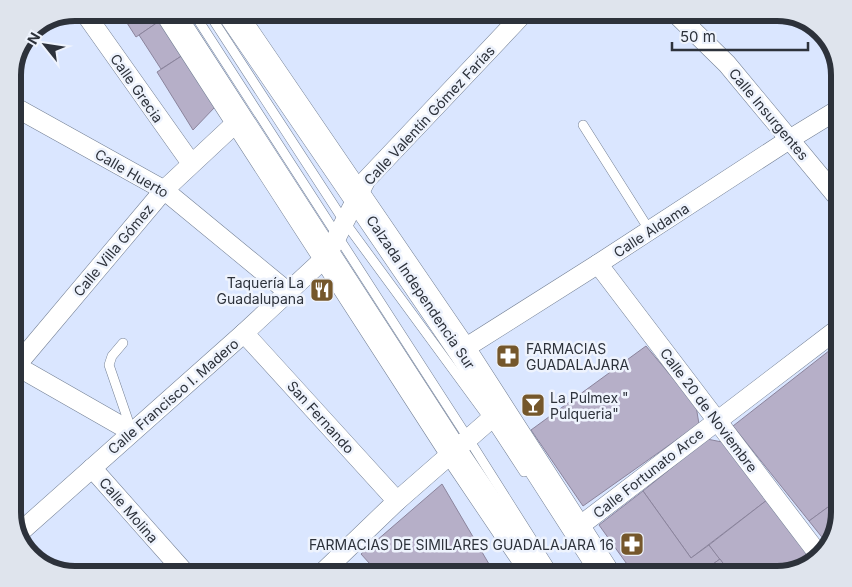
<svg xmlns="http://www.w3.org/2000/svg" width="852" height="587" font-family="Inter,sans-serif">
	<rect width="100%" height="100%" fill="#dae6ff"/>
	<!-- building -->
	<g fill="#b6afc8" stroke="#8b849c">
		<path d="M120,12H156L161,20L136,37Z"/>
		<path d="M161,20L183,55L161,69L139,35Z"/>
		<path d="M183,55L215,107L193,130L157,72Z"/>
		<path d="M839,343V499L809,521L733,426Z"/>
		<path d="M646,346L696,406L699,424L583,506L531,430Z"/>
		<path d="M707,439L722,442L767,500L691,558L643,491Z"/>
		<path d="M442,484L489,564L477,574H379L361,554Z"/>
		<path d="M643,491L691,558L709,545L720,559L699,574H681L678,572L674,574H634L599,525Z"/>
		<path d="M839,499V512L829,546L809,521Z"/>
		<path d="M767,500L813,560L805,568L777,574H731L709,545Z"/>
		<path d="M720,559L731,574H699Z"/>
		<path d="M489,564L495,574H477Z"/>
	</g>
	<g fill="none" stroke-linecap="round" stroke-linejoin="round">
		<!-- lane casing -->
		<g stroke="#748095" stroke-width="10">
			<g id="lane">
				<path d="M193,12L468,438L554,574"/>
				<path d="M208,12L344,221L490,420L524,472"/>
				<path d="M244,28L264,12"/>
				<path d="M583,125L650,231"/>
				<path d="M123,343L112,356L109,365L131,429"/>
			</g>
		</g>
		<!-- street casing -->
		<g stroke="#748095" stroke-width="20">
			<g id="street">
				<path d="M84,12L191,163"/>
				<path d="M674,12L727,64L839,199"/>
				<path d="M13,106L164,190L288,292"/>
				<path d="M598,264L819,555"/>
				<path d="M244,333L397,501"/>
				<path d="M462,350L598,264L790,139L839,109"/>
				<path d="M13,364L132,432"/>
				<path d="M16,366L164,190L239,120"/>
				<path d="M92,468L186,574"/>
				<path d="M577,528L839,328"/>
				<path d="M18,534L244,333L327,256L366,180L525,12"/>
				<path d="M321,574L397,501L500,411"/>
			</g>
		</g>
		<!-- primary casing -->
		<g stroke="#748095" stroke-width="29">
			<g id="primary">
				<path d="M169,12L453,451L536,574"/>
				<path d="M231,12L462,350L606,574"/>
			</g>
		</g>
		<!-- lane -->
		<use href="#lane" stroke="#fff" stroke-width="9"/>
		<!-- street -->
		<use href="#street" stroke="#fff" stroke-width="19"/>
		<!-- primary -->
		<use href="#primary" stroke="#fff" stroke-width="28"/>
	</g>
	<!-- icons -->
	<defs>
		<g id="restaurant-square" transform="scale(1.25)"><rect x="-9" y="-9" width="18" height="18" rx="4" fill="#75572b" stroke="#eef3fd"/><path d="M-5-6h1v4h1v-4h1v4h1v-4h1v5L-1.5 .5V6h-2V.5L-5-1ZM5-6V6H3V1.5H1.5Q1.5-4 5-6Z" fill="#fff"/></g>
		<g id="pharmacy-square" transform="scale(1.25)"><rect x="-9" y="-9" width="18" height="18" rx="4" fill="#75572b" stroke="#eef3fd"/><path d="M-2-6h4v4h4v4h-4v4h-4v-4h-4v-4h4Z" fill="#fff"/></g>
		<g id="bar-square" transform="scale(1.25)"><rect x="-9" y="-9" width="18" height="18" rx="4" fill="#75572b" stroke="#eef3fd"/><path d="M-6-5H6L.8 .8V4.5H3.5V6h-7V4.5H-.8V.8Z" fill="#fff"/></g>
	</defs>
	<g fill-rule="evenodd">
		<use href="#restaurant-square" x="322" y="290"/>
		<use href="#pharmacy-square" x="508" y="356"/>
		<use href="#bar-square" x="533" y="405"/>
		<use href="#pharmacy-square" x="632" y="544"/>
	</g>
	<g text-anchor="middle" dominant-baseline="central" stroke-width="5" stroke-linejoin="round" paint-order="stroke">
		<!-- street labels -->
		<g font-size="14" fill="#2d323b" stroke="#eef3fd">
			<text transform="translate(137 88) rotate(55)">Calle Grecia</text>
			<text transform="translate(769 114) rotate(50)">Calle Insurgentes</text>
			<text transform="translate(429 115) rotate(-47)">Calle Valentín Gómez Farías</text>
			<text transform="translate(132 173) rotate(30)">Calle Huerto</text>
			<text transform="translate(651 230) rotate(-33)">Calle Aldama</text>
			<text transform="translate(113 250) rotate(-50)">Calle Villa Gómez</text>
			<text transform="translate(421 292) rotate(56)">Calzada Independencia Sur</text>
			<text transform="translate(173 396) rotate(-41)">Calle Francisco I. Madero</text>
			<text transform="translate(709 410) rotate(53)">Calle 20 de Noviembre</text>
			<text transform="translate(321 417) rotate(48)">San Fernando</text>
			<text transform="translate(648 473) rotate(-38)">Calle Fortunato Arce</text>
			<text transform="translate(129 510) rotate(49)">Calle Molina</text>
		</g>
		<!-- poi labels -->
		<g font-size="14" fill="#2d323b" stroke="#eef3fd" text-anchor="end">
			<text x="304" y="282">Taquería La<tspan x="304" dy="16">Guadalupana</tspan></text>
			<text x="526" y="348" text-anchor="start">FARMACIAS<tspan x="526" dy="16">GUADALAJARA</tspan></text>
			<text x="550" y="397" text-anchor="start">La Pulmex "<tspan x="550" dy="16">Pulqueria"</tspan></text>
			<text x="614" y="544">FARMACIAS DE SIMILARES GUADALAJARA 16</text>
		</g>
	</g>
	<!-- crop -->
	<path d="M0 0H852V587H0ZM75 21H777A54 54 0 0 1 831 75V512A54 54 0 0 1 777 566H75A54 54 0 0 1 21 512V75A54 54 0 0 1 75 21Z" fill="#dfe4ed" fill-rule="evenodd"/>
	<path fill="none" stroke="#2d323b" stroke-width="6" d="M75 21H777A54 54 0 0 1 831 75V512A54 54 0 0 1 777 566H75A54 54 0 0 1 21 512V75A54 54 0 0 1 75 21Z"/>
	<!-- north arrow -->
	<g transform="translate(45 45) rotate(300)" stroke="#eef3fd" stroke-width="4" paint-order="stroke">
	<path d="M0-4L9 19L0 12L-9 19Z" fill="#2d323b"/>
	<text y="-8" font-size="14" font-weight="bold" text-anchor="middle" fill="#2d323b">N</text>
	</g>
	<!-- scale -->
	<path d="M672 42v8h136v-8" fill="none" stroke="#2d323b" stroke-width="2.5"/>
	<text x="680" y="42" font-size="15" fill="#2d323b" stroke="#eef3fd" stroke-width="4" paint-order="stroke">50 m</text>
</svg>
